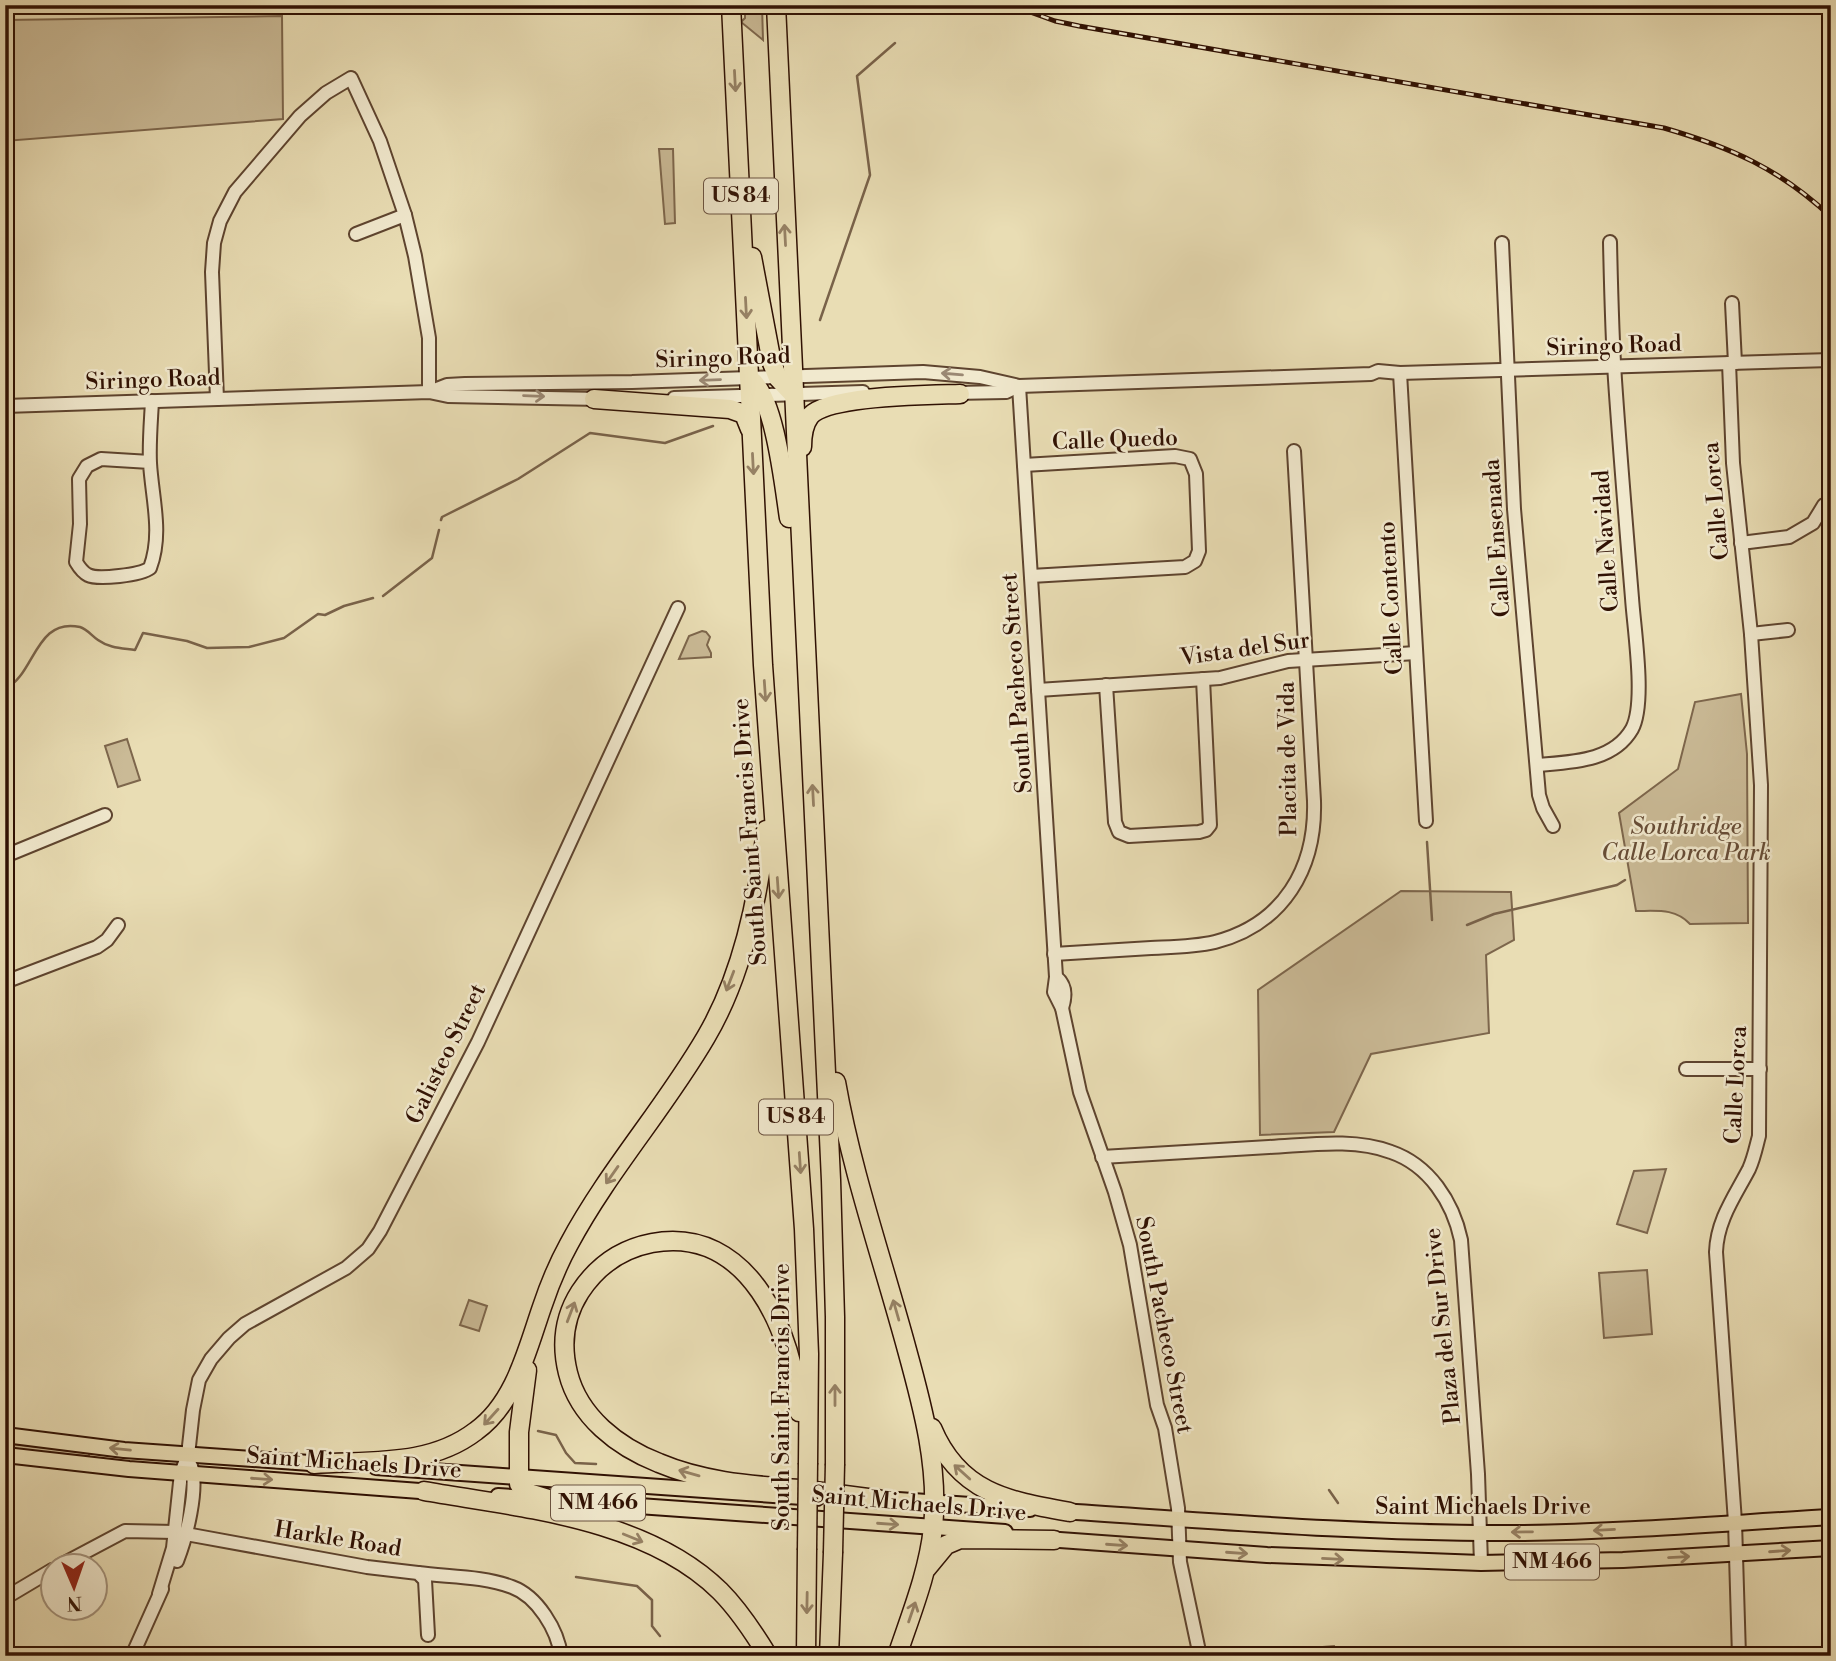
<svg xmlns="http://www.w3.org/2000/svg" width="1836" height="1661" font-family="'Libre Bodoni',serif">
	<rect width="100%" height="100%" fill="#e9ddb4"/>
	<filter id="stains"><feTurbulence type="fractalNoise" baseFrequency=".00286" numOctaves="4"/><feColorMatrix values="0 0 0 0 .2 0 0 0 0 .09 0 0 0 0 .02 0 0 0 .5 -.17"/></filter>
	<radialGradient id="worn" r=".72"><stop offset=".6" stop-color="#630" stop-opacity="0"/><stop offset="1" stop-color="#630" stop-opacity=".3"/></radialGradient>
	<!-- green -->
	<g fill="#caba96" stroke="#7d664c" stroke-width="2">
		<path d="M745,5H762L763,40L741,22L745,18Z"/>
		<path d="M282,16L283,119L5,141V20Z"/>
		<path d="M659,149H673L675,223L665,224Z"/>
		<path d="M702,631L706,632L710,637L707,645L711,653V657L679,659L689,636Z"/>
		<path d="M1741,694L1747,754L1748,923L1690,924C1675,908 1657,911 1636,911L1619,813L1678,769L1695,702Z"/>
		<path d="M127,739L140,780L118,787L105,746Z"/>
		<path d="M1401,891L1511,892L1514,940L1486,955L1489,1033L1371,1054L1334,1132L1260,1135L1258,990Z"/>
		<path d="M1666,1169L1647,1233L1617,1224L1634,1171Z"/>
		<path d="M1647,1270L1652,1334L1604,1338L1599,1273Z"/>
		<path d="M469,1300L487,1306L479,1331L460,1325Z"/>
		<path d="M5,1443L89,1453V1456L49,1454L5,1448Z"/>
		<path d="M1334,1646L1336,1656H1287L1286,1650Z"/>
	</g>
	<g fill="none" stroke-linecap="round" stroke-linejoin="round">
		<!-- stream -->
		<g stroke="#796249" stroke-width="2.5">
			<path d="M820,320L870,175L857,76L895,43"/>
			<path d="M441,520L442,517L518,479L590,433L665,443L713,426"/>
			<path d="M383,596L432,558L439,530"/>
			<path d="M5,689C35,675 35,617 80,627C87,629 92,636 98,640C109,648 122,648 135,650L143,633L187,641L207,648L249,647L284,638L318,614L325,615L344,606L373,598"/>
			<path d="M1427,842L1432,920"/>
			<path d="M1467,925L1494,914L1617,885L1625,880"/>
			<path d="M538,1431L556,1435L566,1453L575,1463L596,1464"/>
			<path d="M1329,1490L1338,1503"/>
			<path d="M576,1577L637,1586L652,1600V1626L660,1636"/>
		</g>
		<!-- minor casing -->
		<g stroke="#5e442f" stroke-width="16">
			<g id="minor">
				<path d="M356,234L405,215"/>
				<path d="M1502,243L1514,509L1539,795L1543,808L1553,826"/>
				<path d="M1732,303L1735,363"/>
				<path d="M1729,363L1733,463L1751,634L1761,785L1759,1136C1756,1147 1754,1158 1749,1169C1735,1196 1717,1220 1716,1252L1735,1522L1739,1656"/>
				<path d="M1400,373L1426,821"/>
				<path d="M1019,386L1056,977L1054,992L1062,1008L1080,1092L1115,1192L1130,1245L1157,1405L1165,1428L1178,1508L1180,1562L1200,1656"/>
				<path d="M429,392L447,385L465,384L632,382L923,372L980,377L1019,386L1371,374L1378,371L1400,373L1831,360"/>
				<path d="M954,393L1006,392L1019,386"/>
				<path d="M674,398L863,392"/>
				<path d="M217,399L212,272L214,243L220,221L235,192L300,116L326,93L351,78L380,141L405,215L415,256L429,338V392"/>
				<path d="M5,406L429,392L448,396L600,399"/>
				<path d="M150,462L101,459L87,466L79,479L80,524L76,562C79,567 82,572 88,575C98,580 141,575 150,568C163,533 152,498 150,463C149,442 151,421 152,401"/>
				<path d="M1024,465L1175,456L1190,459L1196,474L1199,551L1195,561L1185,567L1031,576"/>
				<path d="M1741,543L1789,537L1813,523L1824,505"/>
				<path d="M1751,634L1788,630"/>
				<path d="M1106,685L1115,822L1119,832L1129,836L1199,832L1206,830L1210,825L1203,679"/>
				<path d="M1038,690L1220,678L1288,661L1416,653"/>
				<path d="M1537,765C1571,762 1613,762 1632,729C1646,703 1634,629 1632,598C1626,525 1620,453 1615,380C1612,334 1611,288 1610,242"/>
				<path d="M5,856L105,815"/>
				<path d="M1054,954C1087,952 1119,950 1151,948C1172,947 1194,947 1215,942C1284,924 1316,868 1314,801L1294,451"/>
				<path d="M1056,977C1066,985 1066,996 1062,1008"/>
				<path d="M5,982L97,947L107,940L118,925"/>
				<path d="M1686,1069H1760"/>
				<path d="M1102,1157C1158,1154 1213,1150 1269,1147C1309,1145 1353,1138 1391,1152C1429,1165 1453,1202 1461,1240L1478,1474L1481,1563"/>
				<path d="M186,1534L367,1567L418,1573L425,1580L428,1635"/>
				<path d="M177,1561C186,1538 199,1489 191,1466"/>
				<path d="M59,1566L125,1531L175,1532"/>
				<path d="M418,1573C448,1577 483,1576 512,1587C537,1596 558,1630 561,1656"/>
				<path d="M159,1594L173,1548L181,1473L188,1455L193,1410L199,1380L211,1359L229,1338L245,1324L346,1268L368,1249L380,1231L478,1042L678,608"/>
				<path d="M5,1598L52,1570"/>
				<path d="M132,1656L162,1589"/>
			</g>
		</g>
		<!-- major casing -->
		<g stroke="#301103" stroke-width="18">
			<g id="major">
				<path d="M5,1435L124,1450L324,1464"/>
				<path d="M5,1455L129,1469L433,1492"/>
				<path d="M376,1467L817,1498"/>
				<path d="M498,1496L1005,1532"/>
				<path d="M869,1498L1030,1509"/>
				<path d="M1061,1511C1213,1521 1365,1534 1517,1533C1622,1532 1726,1523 1831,1517"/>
				<path d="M1046,1539L1267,1555L1481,1563L1623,1560L1831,1548"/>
			</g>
		</g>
		<!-- highway casing -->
		<g stroke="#301103" stroke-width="21">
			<g id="highway">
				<path d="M731,5L763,665L804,1229L809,1354L808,1463"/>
				<path d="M776,5L831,1180L835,1317V1464"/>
				<path d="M752,257L772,363L778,378L793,394"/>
				<path d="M750,379C775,397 784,486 789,518"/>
				<path d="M594,399L730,409L744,414L750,429"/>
				<path d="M802,447C802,437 803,425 810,416C829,395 930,395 960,394"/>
				<path d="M836,1082C852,1173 883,1261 907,1350C923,1408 939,1468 933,1528C928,1573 911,1614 897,1656"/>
				<path d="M527,1370L519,1432V1484L526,1492L552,1500"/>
				<path d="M799,1412C794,1334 749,1225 652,1243C621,1249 597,1266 580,1292C564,1317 561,1345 568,1373C579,1417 618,1447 659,1463C704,1482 751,1485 799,1489C825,1492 851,1496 878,1499"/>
				<path d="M932,1428C959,1493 1008,1501 1070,1512"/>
				<path d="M314,1464C370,1460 429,1467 476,1431C515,1403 527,1350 542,1307C549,1286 558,1264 569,1244C608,1171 664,1109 706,1037C742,976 758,900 766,830"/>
				<path d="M424,1491C521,1508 646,1518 720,1591C739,1610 754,1633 768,1656"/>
				<path d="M927,1568L946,1545L960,1539L1054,1540"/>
				<path d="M806,1656L807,1550"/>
				<path d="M829,1656L833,1553"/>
			</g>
		</g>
		<!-- minor -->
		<use href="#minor" stroke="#f1e9ce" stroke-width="12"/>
		<!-- major -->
		<use href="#major" stroke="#e9ddb4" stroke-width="14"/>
		<!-- highway -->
		<use href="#highway" stroke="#e9ddb4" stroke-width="18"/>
		<!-- rail casing -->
		<g stroke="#301103" stroke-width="5">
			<path id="rail" d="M1011,5L1055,21L1079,26L1664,128C1730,147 1780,169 1831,217"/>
		</g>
		<!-- rail -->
		<use href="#rail" stroke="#f1e9ce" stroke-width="2.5" stroke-dasharray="8" stroke-linecap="butt"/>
		<!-- highway-bridge casing -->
		<g stroke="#301103" stroke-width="21" stroke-linecap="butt">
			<g id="highway-bridge">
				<path d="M807,1550L808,1463"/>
				<path d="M833,1553L835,1464"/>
			</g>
		</g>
		<!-- highway-bridge -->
		<use href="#highway-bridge" stroke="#e9ddb4" stroke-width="18"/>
	</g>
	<!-- one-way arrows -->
	<defs><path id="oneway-shaft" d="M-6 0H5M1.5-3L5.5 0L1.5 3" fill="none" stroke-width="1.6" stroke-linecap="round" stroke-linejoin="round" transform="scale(1.75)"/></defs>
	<g stroke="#968164">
		<use href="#oneway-shaft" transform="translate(735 81) rotate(87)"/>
		<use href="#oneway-shaft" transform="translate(785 235) rotate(-93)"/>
		<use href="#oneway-shaft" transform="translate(746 308) rotate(87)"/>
		<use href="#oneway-shaft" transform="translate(753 464) rotate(87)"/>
		<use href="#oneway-shaft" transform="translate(765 691) rotate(86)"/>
		<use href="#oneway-shaft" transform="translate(813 795) rotate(-93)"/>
		<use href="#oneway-shaft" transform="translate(778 888) rotate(86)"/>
		<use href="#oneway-shaft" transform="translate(730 981) rotate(111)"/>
		<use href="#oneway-shaft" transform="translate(800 1163) rotate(86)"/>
		<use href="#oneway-shaft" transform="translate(612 1175) rotate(125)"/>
		<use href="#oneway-shaft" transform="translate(896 1310) rotate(-106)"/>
		<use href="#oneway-shaft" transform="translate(571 1312) rotate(-69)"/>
		<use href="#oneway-shaft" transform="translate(835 1395) rotate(-90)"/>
		<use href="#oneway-shaft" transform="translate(491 1417) rotate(132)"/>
		<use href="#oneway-shaft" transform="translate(120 1449) rotate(-174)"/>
		<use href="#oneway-shaft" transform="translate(962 1472) rotate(-138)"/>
		<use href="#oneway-shaft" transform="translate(689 1473) rotate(-164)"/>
		<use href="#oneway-shaft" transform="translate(262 1479) rotate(4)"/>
		<use href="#oneway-shaft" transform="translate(888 1524) rotate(4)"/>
		<use href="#oneway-shaft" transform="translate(1604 1530) rotate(177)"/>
		<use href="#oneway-shaft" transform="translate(1522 1532) rotate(179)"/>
		<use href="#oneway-shaft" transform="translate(633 1538) rotate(22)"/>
		<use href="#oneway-shaft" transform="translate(1117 1545) rotate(4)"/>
		<use href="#oneway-shaft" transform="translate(1780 1551) rotate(-4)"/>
		<use href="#oneway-shaft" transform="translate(1237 1553) rotate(4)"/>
		<use href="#oneway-shaft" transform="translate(1679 1557) rotate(-3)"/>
		<use href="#oneway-shaft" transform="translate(1333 1559) rotate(3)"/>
		<use href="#oneway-shaft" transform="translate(807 1603) rotate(91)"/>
		<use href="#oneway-shaft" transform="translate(912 1612) rotate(-71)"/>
	</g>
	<g stroke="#9a8873">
		<use href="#oneway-shaft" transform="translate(952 374) rotate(-175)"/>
		<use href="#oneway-shaft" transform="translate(710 380) rotate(178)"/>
		<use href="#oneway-shaft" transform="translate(534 396) rotate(2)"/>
	</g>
	<g text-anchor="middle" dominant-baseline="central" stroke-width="5" stroke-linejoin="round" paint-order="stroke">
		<!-- shield labels -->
		<g fill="#f1e9ce" stroke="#6a5240" stroke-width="2">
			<rect x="704" y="178.5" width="74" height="35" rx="5"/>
			<rect x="759" y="1099.5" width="74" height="35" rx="5"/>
			<rect x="551" y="1485.5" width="94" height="35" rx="5"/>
			<rect x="1505" y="1544.5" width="94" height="35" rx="5"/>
		</g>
		<g font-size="21" font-weight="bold" fill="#301103">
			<text x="741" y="196">US 84</text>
			<text x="796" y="1117">US 84</text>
			<text x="598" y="1503">NM 466</text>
			<text x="1552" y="1562">NM 466</text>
		</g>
		<!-- street labels -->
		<g font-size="23" fill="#301103" stroke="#f1e9ce">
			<text transform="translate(1614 346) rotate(-2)">Siringo Road</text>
			<text transform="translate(723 358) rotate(-2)">Siringo Road</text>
			<text transform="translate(153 380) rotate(-2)">Siringo Road</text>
			<text transform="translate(1115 440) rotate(-2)">Calle Quedo</text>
			<text transform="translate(1716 501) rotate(-95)">Calle Lorca</text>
			<text transform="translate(1497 538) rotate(-94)">Calle Ensenada</text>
			<text transform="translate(1606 541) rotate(-94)">Calle Navidad</text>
			<text transform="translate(1391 598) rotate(-93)">Calle Contento</text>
			<text transform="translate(1245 649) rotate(-8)">Vista del Sur</text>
			<text transform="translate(1017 683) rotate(-94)">South Pacheco Street</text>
			<text transform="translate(1288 759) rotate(-91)">Placita de Vida</text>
			<text transform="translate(750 832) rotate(-94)">South Saint Francis Drive</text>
			<text transform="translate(446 1054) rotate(-64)">Galisteo Street</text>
			<text transform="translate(1736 1085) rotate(-87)">Calle Lorca</text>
			<text transform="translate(1164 1325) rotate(79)">South Pacheco Street</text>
			<text transform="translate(1443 1326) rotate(-96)">Plaza del Sur Drive</text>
			<text transform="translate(782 1397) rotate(-90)">South Saint Francis Drive</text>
			<text transform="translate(354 1463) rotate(4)">Saint Michaels Drive</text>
			<text transform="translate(919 1504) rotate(5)">Saint Michaels Drive</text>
			<text x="1483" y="1507">Saint Michaels Drive</text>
			<text transform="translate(338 1539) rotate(9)">Harkle Road</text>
		</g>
		<!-- park labels -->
		<g font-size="23" font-style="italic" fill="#664c36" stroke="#f1e9ce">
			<text x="1686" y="827">Southridge<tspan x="1686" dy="26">Calle Lorca Park</tspan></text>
		</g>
	</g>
	<!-- margin -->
	<rect width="1836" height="1661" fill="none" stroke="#e9ddb4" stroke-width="28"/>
	<rect x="7" y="7" width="1822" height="1647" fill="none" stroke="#301103" stroke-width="3.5"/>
	<rect x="14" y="14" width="1808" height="1633" fill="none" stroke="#301103" stroke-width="2"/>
	<!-- north arrow -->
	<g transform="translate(74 1587) rotate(178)"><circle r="33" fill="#f1e9ce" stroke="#a4937d" stroke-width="2"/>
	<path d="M0-5L12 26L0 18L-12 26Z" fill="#8f2418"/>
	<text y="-10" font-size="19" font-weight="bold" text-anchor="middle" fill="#301103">N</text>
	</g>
	<rect width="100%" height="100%" filter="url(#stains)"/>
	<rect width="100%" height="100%" fill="url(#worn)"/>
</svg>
